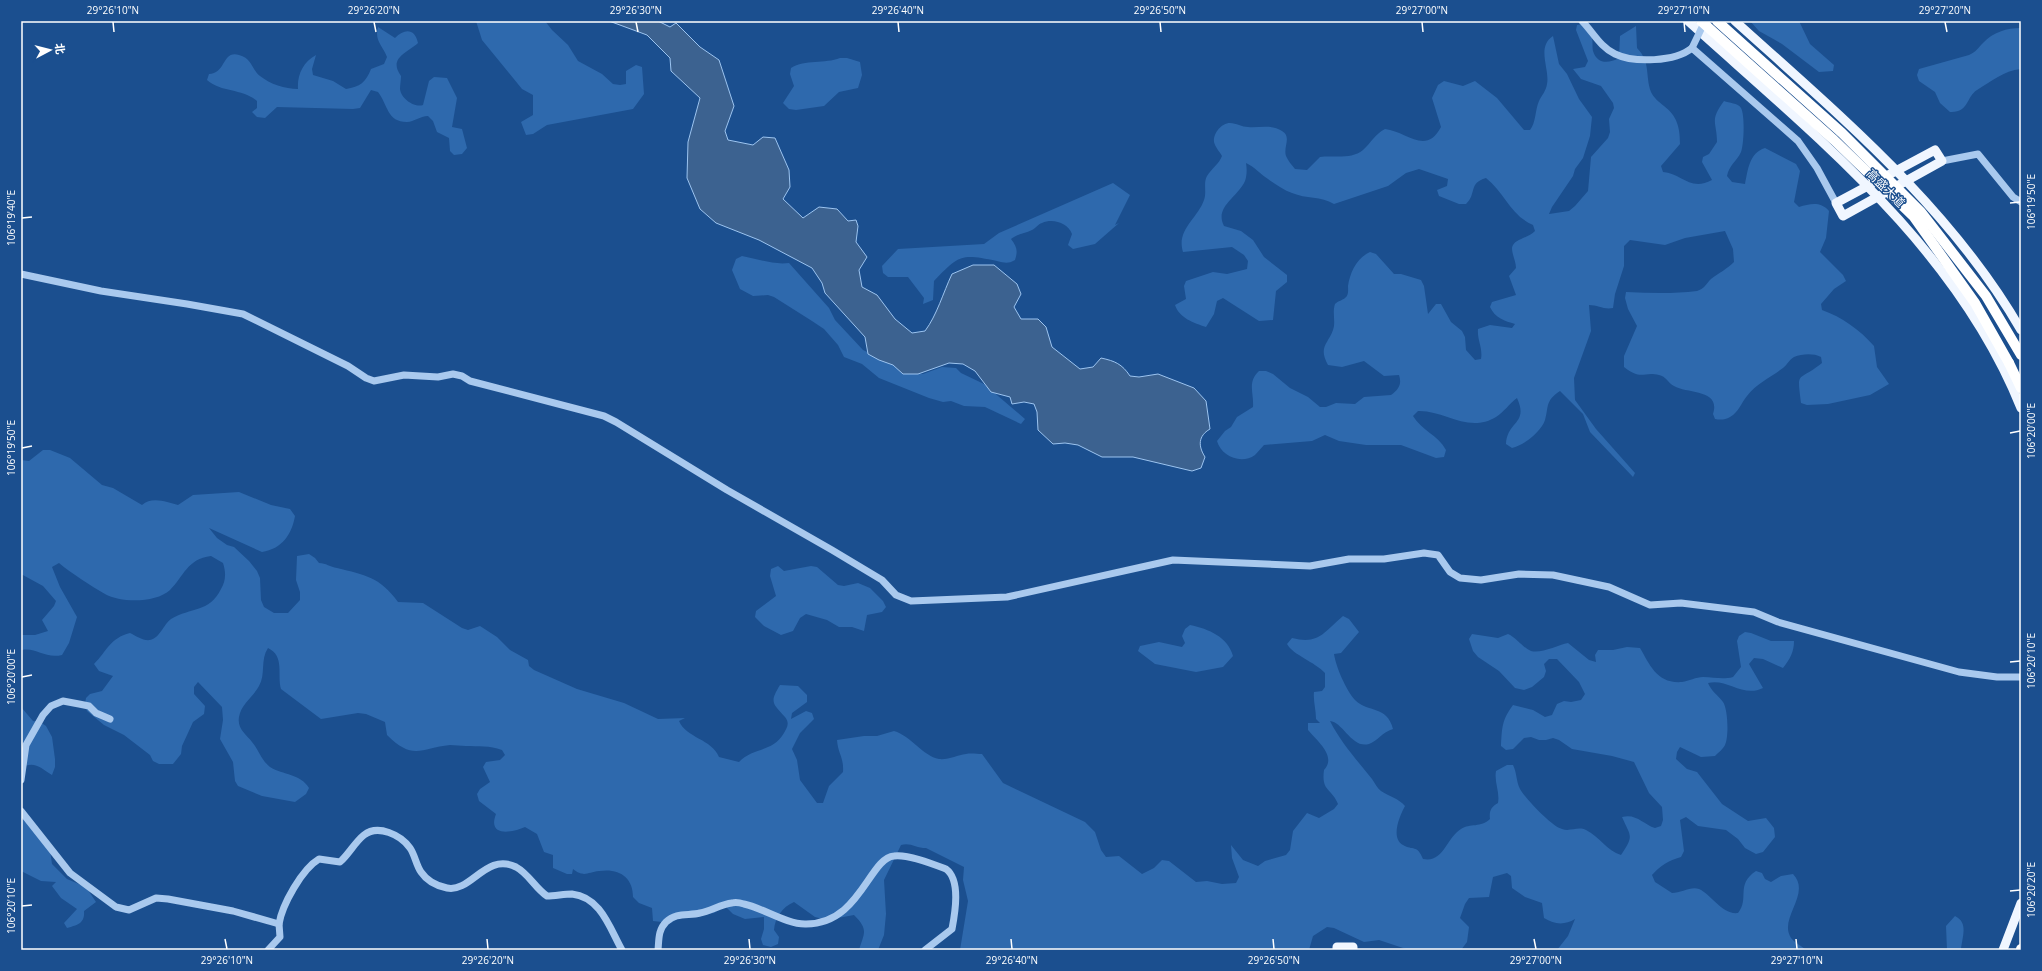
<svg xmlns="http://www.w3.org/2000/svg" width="2042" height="971" font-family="'Open Sans','Noto Sans SC',sans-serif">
	<rect width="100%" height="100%" fill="#1b4f8f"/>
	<!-- green -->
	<g fill="#2e69ad">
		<path d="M476,21H545L552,30L568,45L578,61L602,74L613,84L620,85L626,84V71L636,65L642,67L644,94L633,109L547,125L533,134L526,135L521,122L533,115V95L522,89L482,40Z"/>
		<path d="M1750,21H1799L1810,44L1834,65L1833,71L1819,72L1782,44L1759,31Z"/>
		<path d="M1584,24C1586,28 1591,33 1592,38C1593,42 1592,46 1593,51C1597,64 1608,64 1619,58L1620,36L1636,26L1637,48C1651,62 1645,76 1651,92C1653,97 1659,102 1664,106C1677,116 1680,127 1680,144L1661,166L1663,172C1681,173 1690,192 1712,180L1702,162L1703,157L1709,154L1717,142C1717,122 1709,121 1724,101C1729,103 1738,103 1741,108C1745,115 1744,144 1741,152C1737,161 1729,165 1727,176L1732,182L1745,184C1748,170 1749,153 1765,148L1796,164L1800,171L1794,202L1799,207C1810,204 1820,201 1829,211L1826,238L1820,252L1843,275L1846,281L1834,289L1821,304L1822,310C1842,317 1860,330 1874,346L1877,367L1889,384L1870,395L1828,404L1807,405L1801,403C1797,369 1797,383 1822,363L1821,357C1813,353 1802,354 1794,357C1789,360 1787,365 1783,368C1771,377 1757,383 1747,396C1741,403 1739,412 1730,417C1725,420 1720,420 1715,419L1713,414C1721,389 1688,394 1674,386C1668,383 1666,376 1659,375C1643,371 1642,381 1624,367V356L1637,326L1628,309L1625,298L1626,292C1650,293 1673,294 1697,291C1704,289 1706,284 1711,279C1719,273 1727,269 1734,262L1733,249L1725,231L1685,238L1665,245L1630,240L1624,246V266L1615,294L1613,308C1604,310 1598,305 1589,305L1591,331L1574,378L1575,400L1596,429L1635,473L1633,477L1590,432L1583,414L1560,391C1545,401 1549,406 1545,420C1541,432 1524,445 1512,448L1506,444C1507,421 1529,424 1517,398C1509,404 1504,412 1496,417C1468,434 1445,410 1418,411L1413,416C1421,430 1438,435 1446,450L1444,457L1436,458L1401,445H1366L1339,441L1325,435L1312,441L1264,445C1261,448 1258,452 1255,455C1241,465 1221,456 1217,441L1225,431L1231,427L1237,417L1253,407C1254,393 1247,382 1259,371H1266L1273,374L1290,388L1308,397L1320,407H1326L1336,403L1355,404L1364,397L1391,395C1399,389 1402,384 1399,375L1384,376L1364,361L1342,367L1328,365C1318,347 1328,344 1333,330C1336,322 1332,313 1335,304C1338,301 1343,300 1345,298C1349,295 1348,290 1348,286C1350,272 1357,258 1370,252L1376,254L1394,274H1401L1421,280L1424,286L1428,314L1436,304H1441L1451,322L1462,331L1465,337L1466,350L1475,360L1481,359C1483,348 1477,340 1478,329L1490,325L1512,328L1515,324C1505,321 1495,318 1490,307L1492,302L1516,295L1509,276L1516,268C1516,261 1512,255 1512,248C1513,239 1529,238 1535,231L1533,225C1511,216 1504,192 1486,178C1468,183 1477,194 1466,204H1459L1439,196L1437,190L1447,186L1448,179L1419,169L1406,173L1388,186L1334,204C1321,196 1306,199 1292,193C1284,190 1275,184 1268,179C1260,174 1255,167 1246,163C1247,169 1247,175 1245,181C1238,197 1214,207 1224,226L1241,231L1253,240L1264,257L1287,275V282L1276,291L1273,320L1259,321L1223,298L1217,301L1214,314L1206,327C1194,323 1179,318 1175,305L1186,299L1184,286L1186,281L1213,272L1227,274L1247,269L1248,261L1244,255L1232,247L1183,252C1176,230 1198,218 1204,200C1207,192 1203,183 1207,176C1212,168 1219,164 1222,156C1220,152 1215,147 1214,142C1213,134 1221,123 1230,123C1236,123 1242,127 1248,127C1259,128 1272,124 1282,131C1292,137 1283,147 1286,156C1288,161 1292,165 1295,169L1307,170L1320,157C1334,155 1351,160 1363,150C1371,143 1375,134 1385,129C1406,131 1426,156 1441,127L1432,98L1438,85L1444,81L1463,86L1475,81L1497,98L1524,130H1530C1536,123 1535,110 1539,101C1542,95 1546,91 1547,84C1550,69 1536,47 1553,36L1559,64L1567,74L1579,99L1592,117L1590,136L1583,158L1575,169L1573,176L1552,207L1549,214L1569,211L1575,206L1588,191L1591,157L1608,138L1610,132L1609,119L1614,108L1613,103L1601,86L1581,79L1573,69L1585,67L1588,61L1576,30L1577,25Z"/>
		<path d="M378,27L395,38C405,28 415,29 418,43C407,53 388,58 401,76C401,80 400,85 400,89C401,99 415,108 423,105L429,81L434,77L447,78L457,98L452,127L462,129L467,148L462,154L454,155L450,151L449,138L437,132L433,121L428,116C420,116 414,122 407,122C387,122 388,105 378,92L371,90L360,108L353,109L277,107L265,118L257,117L252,112L257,108V101C242,88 222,93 207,80L209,74C226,74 222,50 239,55C252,58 252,70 260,76C270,84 285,89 298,89C297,75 303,62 316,55L312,69L313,75L333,81L346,89C360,87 366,82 371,69L384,64L387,57C383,46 374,41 378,27Z"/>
		<path d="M2021,28V69C2003,71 1992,81 1977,90C1966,97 1969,113 1950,112L1940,103L1935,92L1919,81L1917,75L1919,69L1969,55C1976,52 1978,48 1983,43C1993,32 2007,28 2021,28Z"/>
		<path d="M840,58H847L860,62L862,75L858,88L839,92L824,106L796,110L789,109L783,103L794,86L790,74L791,68C805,59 825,64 840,58Z"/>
		<path d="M1113,183L1130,195L1115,225L1119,223L1095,244L1073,249L1068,245L1072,234C1068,223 1053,218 1042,223C1038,224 1036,228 1032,230C1025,234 1018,233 1011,239C1017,247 1018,251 1015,260C1008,264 1005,263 997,261C961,254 960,254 934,281L933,300L923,304L924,298L908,277H888L883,273L882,266L898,249L984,244L999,233Z"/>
		<path d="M742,256C758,259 773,265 789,263L829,308L835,320L863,350L908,371L923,374L942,367L956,368L961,373L984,384L1025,419L1021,424L985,407L964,406L951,401L943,402L929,398L879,378L862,364L844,357L838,345L824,329L812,321L774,297L768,295L753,296L740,289L732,270L736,259Z"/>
		<path d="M43,450H50L70,458L102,485L113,488L142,505C152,496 167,502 178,505L193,495L239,492L271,505L290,509L295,516C292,534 282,549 262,552L209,528L217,538L227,545L234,547L249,561L257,571L260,578L261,600L264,607L274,613H288L300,600V592L296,580L297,556L309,554L315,558L319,563C326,563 330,567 337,568C365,575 380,577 398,602L423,603L462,628L468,630L480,626L497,637L510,650L528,660L529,666L534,670L577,689L624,703L658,719L685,718L679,721C686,738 712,739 719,757L739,762C753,747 772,753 784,733C787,728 790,723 785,717C773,703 769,703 780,685L798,686L807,695V702L792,713L791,719L806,711L812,713L814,719L800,733L792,749L797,760L800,780L817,803H823L829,786L843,772C844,757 838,754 837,740L864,736H877L894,731C911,736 923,756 939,759C949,760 957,755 966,754C971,753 977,754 982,754L1003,783L1085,822L1095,832L1101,850L1106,857L1119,856L1142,874L1154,868L1162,860L1169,861L1196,882L1207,881L1222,884L1236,883L1239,877L1232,858L1231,845L1243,860L1258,866L1265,861L1286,855L1290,850L1293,831L1307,813L1319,818L1334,809L1338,804C1332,788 1321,792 1324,770C1337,756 1317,741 1308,730V723H1320L1316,719C1316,710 1313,700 1314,692L1322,691L1325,687V673C1315,662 1293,655 1287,644L1292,638C1319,645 1324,632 1343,616L1349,619L1359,632L1341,653L1334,654C1336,667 1346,690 1355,700C1368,713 1387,705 1393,729C1382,732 1378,741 1369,744C1352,749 1343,722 1330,721C1341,743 1357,760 1372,779C1375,783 1377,788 1381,791C1390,797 1398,798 1405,806C1400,815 1390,838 1403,845C1413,851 1417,844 1423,859C1444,863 1446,838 1461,829C1470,823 1481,828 1490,819C1489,811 1491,807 1498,803C1500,792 1494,782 1496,771L1507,765H1513C1517,773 1516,781 1520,789C1524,797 1552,827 1562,829C1570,832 1578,826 1586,830C1599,836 1607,851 1621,855C1635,835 1630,836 1622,817C1636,813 1643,824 1655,828L1661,826L1663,820L1662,807L1649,793L1634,762L1612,756L1572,749L1559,740L1553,738L1546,740H1539L1531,737L1524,738L1513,749L1506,750L1501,746C1502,727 1502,720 1513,705L1533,710L1545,717L1552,715L1557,704L1564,701L1571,702L1581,700L1585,694L1579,682L1557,659H1549L1544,664L1546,671L1544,677L1532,687L1524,690L1515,688L1499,671L1478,657L1473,651L1469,639L1472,634L1498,638L1508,634C1517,638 1523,648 1531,651C1541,654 1558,645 1568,643L1589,660L1596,662L1595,655L1598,650H1613L1627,647L1640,648C1650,665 1657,684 1682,682C1689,681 1696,677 1703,677C1714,677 1722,680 1733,677L1741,667L1737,641L1739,636L1745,632L1751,633L1771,641H1794C1794,652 1790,659 1783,668L1763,659L1754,658L1749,664L1763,688C1743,698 1727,678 1708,683C1711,691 1718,695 1723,702C1728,709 1729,737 1725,745C1723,749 1718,753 1715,756L1701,757L1680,747L1677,752L1676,759L1687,769L1697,772L1722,804L1748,821L1766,818L1774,828L1775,837L1763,852L1756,854L1745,848L1738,839L1726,830L1698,826L1686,817L1680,820L1684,851L1681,857C1668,861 1661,865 1652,875L1655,882L1672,893C1681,893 1691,886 1699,889C1711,894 1722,915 1738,913C1750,898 1735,885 1756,871L1762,873L1765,879L1771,882L1781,876L1793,874C1812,894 1778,918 1791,938C1795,943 1802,946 1806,950H1557L1568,936L1575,919C1565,925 1555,925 1544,918L1542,903L1525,897L1512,888L1511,876L1507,873L1493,877L1489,897L1469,898L1465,904L1460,918L1469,927L1467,942L1461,950H1409L1379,940L1364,942L1334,928L1327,927L1313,936L1309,950H960L968,901L963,880L964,867L926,848C916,848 910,842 901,845L884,880L886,914L884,935L878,950H859C864,933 869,930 854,915L827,920L815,917L794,902C782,907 775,918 774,930L779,937L778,944L771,947L763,945L761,939L764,929V917L745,919L733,914L725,906L714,913L679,918L671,923L653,921L652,908L639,903L633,897C633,877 619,868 599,871C588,872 584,878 573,869L572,874H567L553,868V855L544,852L537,834L525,827C512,833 487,837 496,814L479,801L477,794L480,789L490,782L483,767L486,762L500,760L505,755L502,750C489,745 479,747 466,746C461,746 455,745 450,745C421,748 413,761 387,735L385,722L366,714L358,713L321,719L281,689C277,675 285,656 268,648C260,660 266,674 259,686C253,697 241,704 239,717C237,729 246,734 252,742C259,750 261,760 270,767C283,775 301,774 309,788L306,794L295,802L262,796L238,786L235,781L233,762L220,739L223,720L222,707L198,682L194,687V694L205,706L204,714L193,722L182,746L181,754L173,764H159L153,761L150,755L124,735L104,725L87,711L85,704L86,698L90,694L102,691L113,676L99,671L94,664C107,651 110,638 130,633C136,636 143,641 150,640C160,638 163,625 171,619C191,607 209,613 221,589C226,581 226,572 223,563L211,556C187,559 184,576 170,590C156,603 121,603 105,594C91,586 71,573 59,563L52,567L60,587L77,617L69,643L62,655C45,659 36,647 22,650L21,661V635H35L48,631L42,620L54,606L56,601L43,586L21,574V460L29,461Z"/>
		<path d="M778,566L784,571L811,566L817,567L838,585L844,586L858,583L870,588L883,601L886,607L882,612L867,615L864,631L852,627H839L827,620L806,614L800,618L793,631L781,635L764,626L755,617L756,611L776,596L770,576L771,569Z"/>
		<path d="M1190,625C1209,629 1228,637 1233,656L1223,667L1196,672L1155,664L1138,651L1140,646L1159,642L1182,647L1185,643L1182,636L1185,629Z"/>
		<path d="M21,707L33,721L40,722L46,726L52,737L55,759V767L52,775C41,768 34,760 21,768Z"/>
		<path d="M21,810L50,850L52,864L67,879L86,887L96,902L84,911C85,923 78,925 67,928L64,923L77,909L61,898L52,886L56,882L41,881L21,871Z"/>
		<path d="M1955,916C1969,923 1962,937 1961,950H1947L1946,926Z"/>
	</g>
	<!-- water -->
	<path fill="#3c6290" stroke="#9cc4f0" d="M609,21H658L670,27L676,23L700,47L719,60L734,106L725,131L728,140L753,145L763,137L775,138L789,170L790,187L783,199L803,218L819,207L837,209L848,221L856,220L858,226L856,242L867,257L859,270L862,287L877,295L895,319L912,333L925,331C937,315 943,293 952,274L973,265H994L1017,284L1021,294L1014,307L1021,319H1038L1046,327L1052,347L1080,369L1093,367L1101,358C1115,361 1122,364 1130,376L1139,377L1158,374L1194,388L1206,401L1210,429C1198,436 1198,446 1205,457L1201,468L1192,471L1133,457H1102L1078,445L1065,443L1053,444L1038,430L1037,412L1034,404L1024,402L1012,404L1010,397L991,392L975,371L963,364L949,363L918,374H903L893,365L879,360L868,354L865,337L825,293L822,283L812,268L759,240L716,223L700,209L687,178L688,142L700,98L671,71L670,58L647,35Z"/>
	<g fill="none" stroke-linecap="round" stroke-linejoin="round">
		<!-- minor -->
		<g stroke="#a9c9ee" stroke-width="7">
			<path d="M1582,21C1593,32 1600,47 1615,54C1634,63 1675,62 1692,48L1798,141L1817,168L1836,203"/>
			<path d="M1942,161L1978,154L2013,197L2021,202"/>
			<path d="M21,274L101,291L187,304L243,314L348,366L366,378L374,381L404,375L438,377L453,374L462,376L470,381L604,416L616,422L727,490L832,550L882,580L896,595L911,601L1007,597L1173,560L1310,566L1349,559H1384L1424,553L1438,555L1450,572L1460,578L1481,580L1519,574L1553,575L1609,587L1650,605L1681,603L1754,612L1778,622L1959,672L1997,677H2021"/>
			<path d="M21,780L26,745L43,715L51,706L63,701L79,704L89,706L96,713L110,719"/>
			<path d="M21,811L70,873L116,907L129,910L156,898L168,899L233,911L279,924C282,905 302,869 319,859L340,862C349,854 355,842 364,835C378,824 401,835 410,848C415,855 416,865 421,872C427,881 437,886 447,888C471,893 486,852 516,867C529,874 535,888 547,896C555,896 564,894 572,894C601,897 610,929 622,950"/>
			<path d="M268,950L280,937L279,924"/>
			<path d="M658,950C659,940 658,930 666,922C676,912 689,916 700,913C711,911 721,904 732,903C735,902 741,903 744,904C763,908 786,924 805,924C860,925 869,858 894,856C908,854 933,864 946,869C961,880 955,913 952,929L925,950"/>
		</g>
		<!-- major -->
		<g stroke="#f0f6ff" stroke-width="9">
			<path d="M1688,21C1814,135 1956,246 2021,408"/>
			<path d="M1735,21C1839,115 1950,207 2021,330"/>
			<path d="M1935,150L1942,161L1843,216L1836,203Z"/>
			<path d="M1337,950V947H1353V950"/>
			<path d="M2003,950L2021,903"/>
		</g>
		<!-- highway -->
		<g stroke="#fff" stroke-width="10">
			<path d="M2009,363L2021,388"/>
			<path d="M2021,950V949"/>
		</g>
		<!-- minor-bridge -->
		<path stroke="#a9c9ee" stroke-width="7" d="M1692,48L1705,21"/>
		<!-- highway-bridge -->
		<g stroke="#fff" stroke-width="10">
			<path d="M1701,21L1834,140L1914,217L1975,303L2009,363"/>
			<path d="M1717,21L1842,133L1921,212L1986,296L2021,355"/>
		</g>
	</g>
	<!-- ticks -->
	<path fill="none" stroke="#fff" stroke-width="1.5" d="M113,22L114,32M374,22L376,32M636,22L638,32M898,22L899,32M1160,22L1161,32M1422,22L1423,32M1684,22L1685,32M1945,22L1947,32M2010,203L2020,202M22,218L32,217M2010,433L2020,431M22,448L32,446M2010,662L2020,661M22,677L32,675M2010,891L2020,890M22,906L32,905M225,939L227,949M487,939L488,949M749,939L750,949M1011,939L1012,949M1273,939L1274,949M1534,939L1536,949M1796,939L1797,949"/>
	<g text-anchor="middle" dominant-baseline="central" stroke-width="3" stroke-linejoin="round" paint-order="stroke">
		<!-- street labels -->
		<g font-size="12" fill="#fff" stroke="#1b4f8f">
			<text transform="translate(1886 188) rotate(45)">高盛大道</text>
		</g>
	</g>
	<!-- border -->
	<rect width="2042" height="971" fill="none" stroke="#1b4f8f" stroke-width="44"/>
	<!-- north arrow -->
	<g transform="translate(50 50) rotate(83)" stroke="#1b4f8f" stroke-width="3" paint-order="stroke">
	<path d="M0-3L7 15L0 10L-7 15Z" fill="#ffffff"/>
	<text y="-6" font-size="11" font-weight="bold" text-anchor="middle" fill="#ffffff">北</text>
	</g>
	<rect x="22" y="22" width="1998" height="927" fill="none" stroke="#fff" stroke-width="1.5"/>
	<g font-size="10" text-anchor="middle" fill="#fff">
		<text x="113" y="14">29°26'10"N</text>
		<text x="374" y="14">29°26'20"N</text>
		<text x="636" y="14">29°26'30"N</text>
		<text x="898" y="14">29°26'40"N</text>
		<text x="1160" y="14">29°26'50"N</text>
		<text x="1422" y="14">29°27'00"N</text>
		<text x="1684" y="14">29°27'10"N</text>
		<text x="1945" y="14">29°27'20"N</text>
		<text transform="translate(2031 202) rotate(-90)" y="4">106°19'50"E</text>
		<text transform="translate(11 218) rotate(-90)" y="4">106°19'40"E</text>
		<text transform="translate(2031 431) rotate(-90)" y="4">106°20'00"E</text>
		<text transform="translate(11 448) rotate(-90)" y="4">106°19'50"E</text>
		<text transform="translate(2031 661) rotate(-90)" y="4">106°20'10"E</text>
		<text transform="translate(11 677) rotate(-90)" y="4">106°20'00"E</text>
		<text transform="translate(2031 890) rotate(-90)" y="4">106°20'20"E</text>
		<text transform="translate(11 906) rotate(-90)" y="4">106°20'10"E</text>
		<text x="227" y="964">29°26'10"N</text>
		<text x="488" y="964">29°26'20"N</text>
		<text x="750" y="964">29°26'30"N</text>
		<text x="1012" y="964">29°26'40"N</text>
		<text x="1274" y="964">29°26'50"N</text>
		<text x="1536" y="964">29°27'00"N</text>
		<text x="1797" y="964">29°27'10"N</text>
	</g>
</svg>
